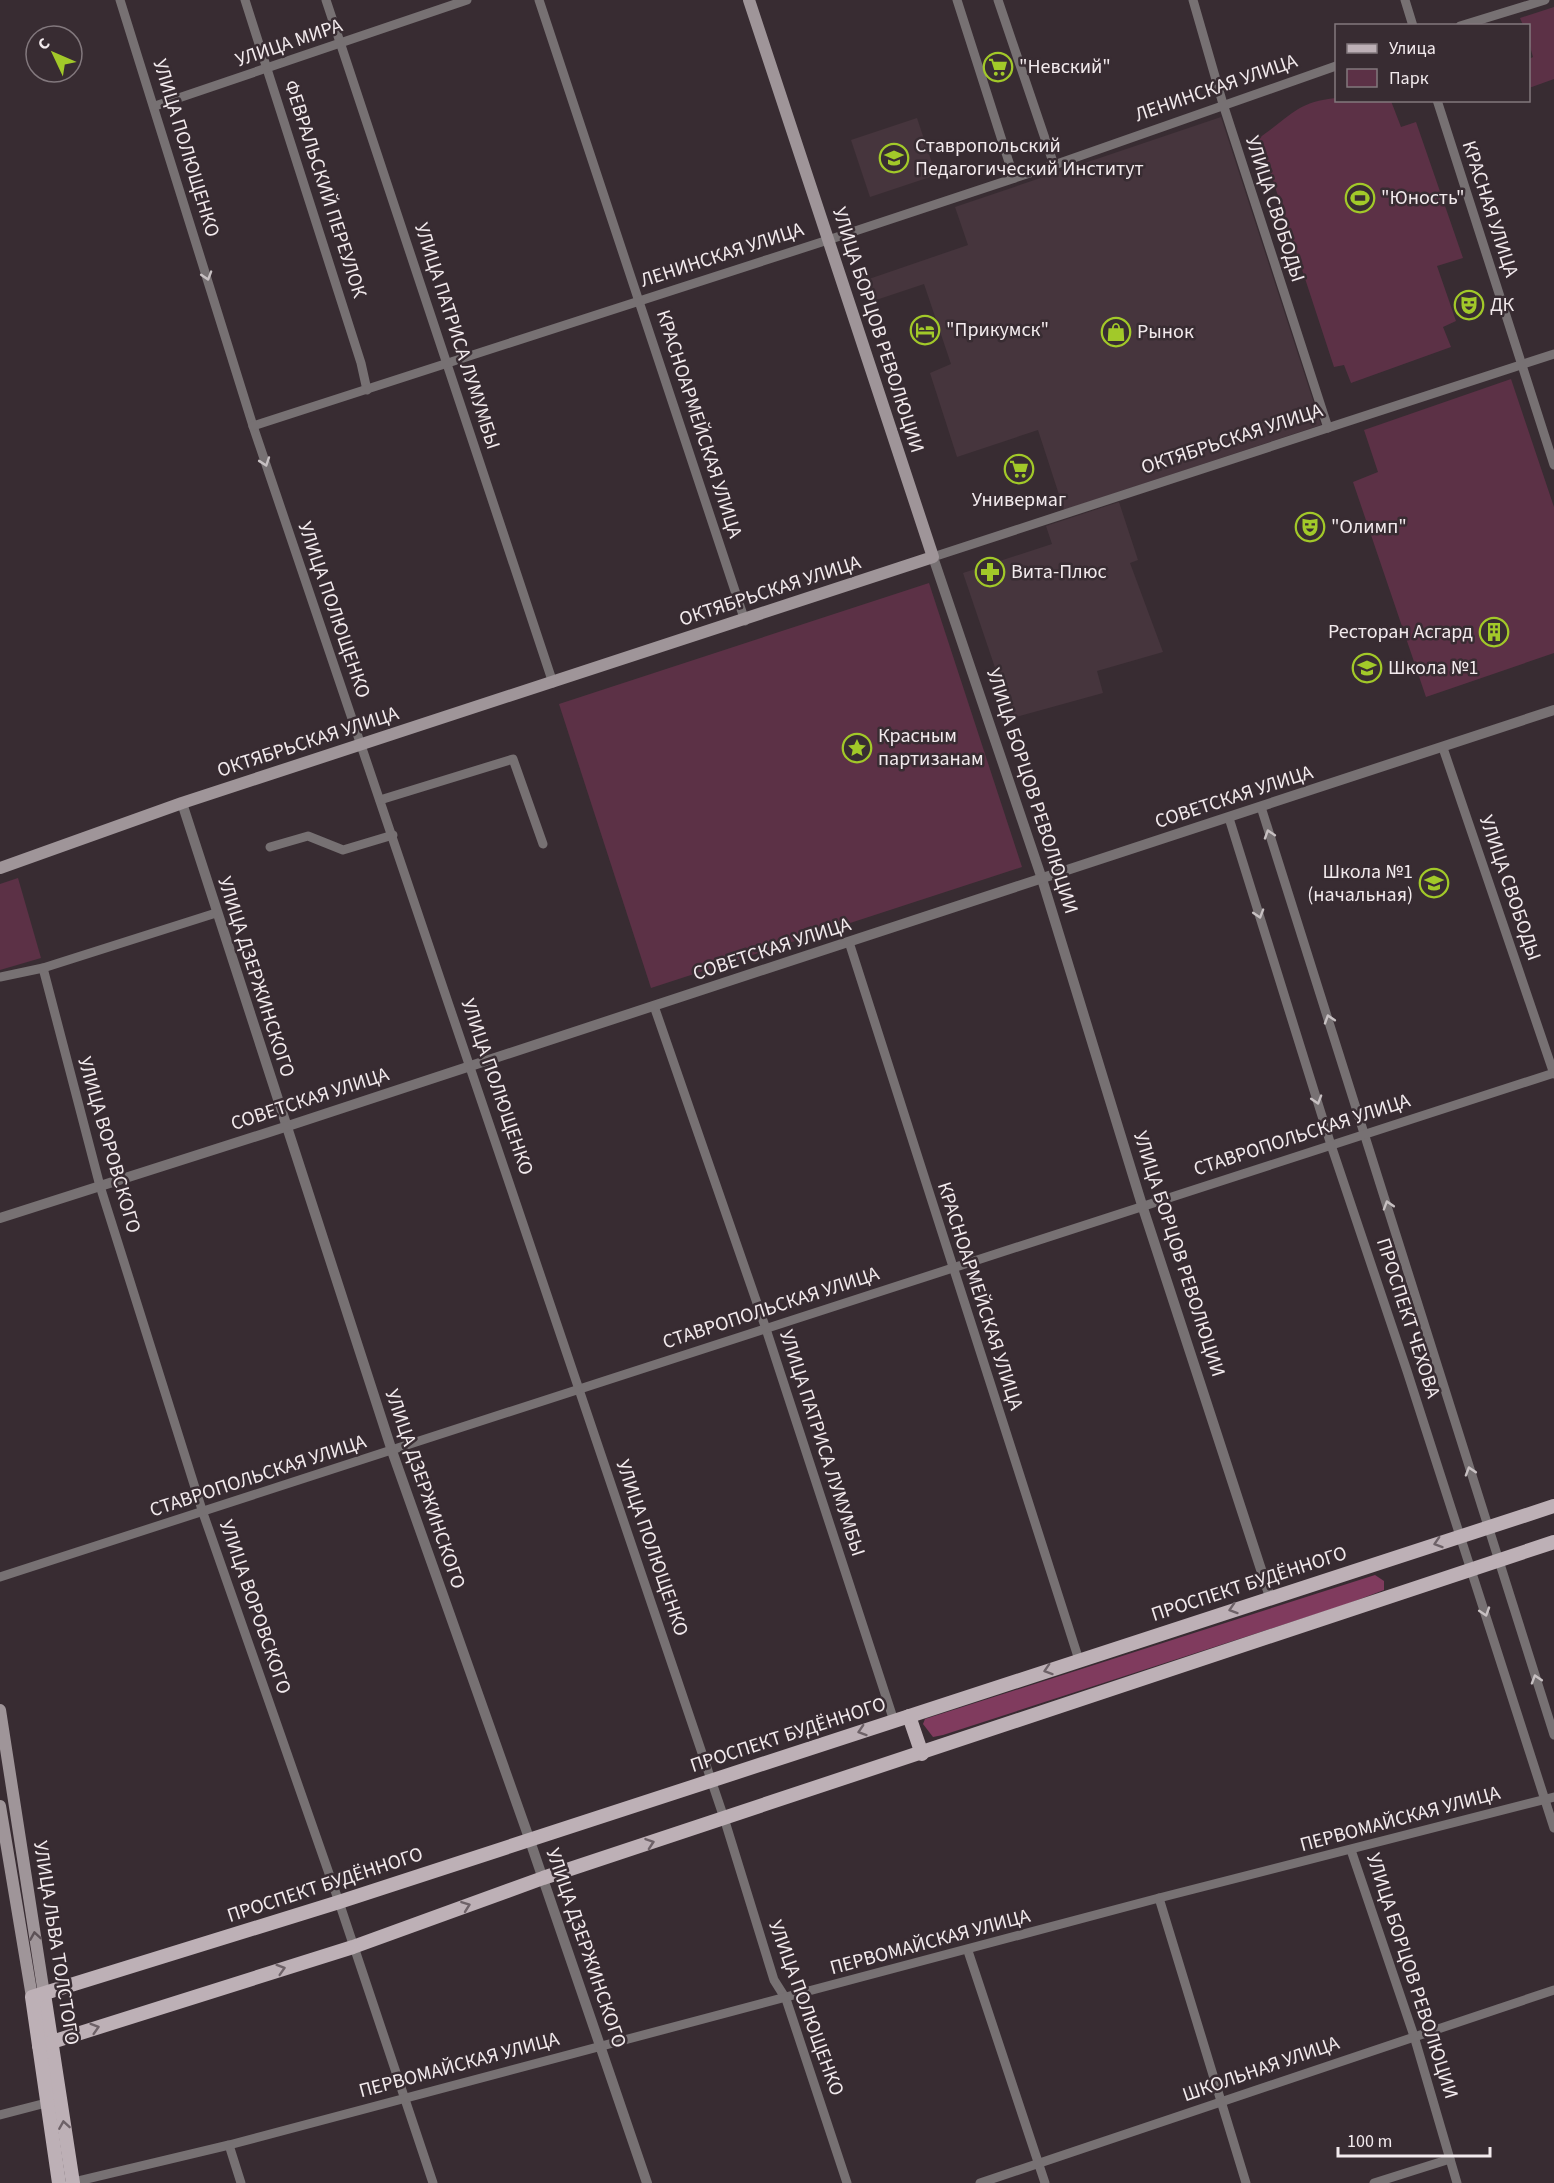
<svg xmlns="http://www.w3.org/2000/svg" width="1554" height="2183" font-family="'Source Sans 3',sans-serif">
	<rect width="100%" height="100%" fill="#382c32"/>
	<!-- built -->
	<g fill="#46353d">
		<path d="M1221,117L1321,425L1064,510L1038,430L957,457L930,373L951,364L924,284L873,301L866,280L968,245L955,207Z"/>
		<path d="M917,118L936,175L870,197L851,140Z"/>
		<path d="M1119,502L1138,560L1130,563L1163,652L1097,671L1103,693L1012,718L963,573L1052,544L1046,526Z"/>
	</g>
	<!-- green -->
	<g fill="#5c3146">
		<path d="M1554,7V79L1529,88V59L1533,57L1529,43L1528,26L1523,25L1520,18Z"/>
		<path d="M1336,98V100L1391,101L1401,127L1416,122L1463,258L1437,266L1456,321L1443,327L1451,347L1351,383L1344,365L1334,367L1259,138C1290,117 1296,102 1336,98Z"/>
		<path d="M1511,379L1554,507V653L1426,697L1353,482L1378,472L1364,430Z"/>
		<path d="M929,583L1022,867L651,988L559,704Z"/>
		<path d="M18,878L41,958L0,970V884Z"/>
	</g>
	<!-- forest -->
	<path fill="#803b5e" d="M1375,1575L1384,1581V1590L1347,1604L943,1735L933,1737L923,1724L925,1719Z"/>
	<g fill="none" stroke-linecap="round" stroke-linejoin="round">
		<!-- minor -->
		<g stroke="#777173" stroke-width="9">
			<path d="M120,0L253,426L724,1818L774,1980L786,1999L847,2183"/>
			<path d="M245,0L361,363L367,390"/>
			<path d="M326,0L553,683"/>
			<path d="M539,0L745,621"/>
			<path d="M957,0L1014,178"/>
			<path d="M998,0L1054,165"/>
			<path d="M1193,0L1223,104L1328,428"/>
			<path d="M1405,0L1413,26"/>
			<path d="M1460,26L1545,0"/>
			<path d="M1437,100L1554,465"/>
			<path d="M155,106L467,0"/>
			<path d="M253,426L828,240L1054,165L1336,66"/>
			<path d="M933,557L1554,354"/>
			<path d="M1443,748L1554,1074"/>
			<path d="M380,800L513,759L543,844"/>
			<path d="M1261,807L1554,1735"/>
			<path d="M1229,818L1331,1145L1407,1371L1554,1828"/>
			<path d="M270,847L308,836L343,850L393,835"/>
			<path d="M849,942L1079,1660"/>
			<path d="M43,968L100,1186L203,1513L339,1902L433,2183"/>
			<path d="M0,977L43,968L216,913"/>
			<path d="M654,1006L766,1329L894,1721"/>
			<path d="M0,1577L1554,1073"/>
			<path d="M1351,1850L1414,2036L1457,2183"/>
			<path d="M1159,1898L1246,2183"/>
			<path d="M968,1951L1045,2183"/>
			<path d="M0,2115L46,2103"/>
			<path d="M229,2145L241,2183"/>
			<path d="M70,2183L229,2145L1159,1898L1554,1797"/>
			<path d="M980,2183L1554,1990"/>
			<path d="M1374,2183L1450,2159"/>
		</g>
		<!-- tertiary -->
		<g stroke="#777173" stroke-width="10">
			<path d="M933,557L1042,879L1142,1205L1270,1597"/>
			<path d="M182,803L392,1451L529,1838L647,2183"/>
			<path d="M0,1218L285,1127L1554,710"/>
		</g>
		<!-- secondary -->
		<g stroke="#9f9599" stroke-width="12">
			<path d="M0,868L182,803L933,557L749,0"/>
			<path d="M0,1710L44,1994"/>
			<path d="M0,1806L32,1997"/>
		</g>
		<!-- primary -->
		<g stroke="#bdb0b6" stroke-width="14">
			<path d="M909,1716L922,1754"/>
			<path d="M44,1994L73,2183"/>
			<path d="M39,2046L353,1947L543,1878L1554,1542"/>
			<path d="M59,2183L32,1997L339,1902L1554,1506"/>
		</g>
	</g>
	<!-- one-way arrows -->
	<defs><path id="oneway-chevron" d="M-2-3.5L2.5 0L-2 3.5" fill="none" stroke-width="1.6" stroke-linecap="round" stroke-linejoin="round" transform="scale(1.5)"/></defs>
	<g stroke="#c7c0c2">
		<use href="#oneway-chevron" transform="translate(207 276) rotate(73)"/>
		<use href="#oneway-chevron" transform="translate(265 462) rotate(71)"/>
		<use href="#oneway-chevron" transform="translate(1269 834) rotate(-108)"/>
		<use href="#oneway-chevron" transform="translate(1259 914) rotate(73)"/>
		<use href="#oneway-chevron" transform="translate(1329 1019) rotate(-108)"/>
		<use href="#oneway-chevron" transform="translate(1317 1100) rotate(73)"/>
		<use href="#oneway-chevron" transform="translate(1388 1205) rotate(-107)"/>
		<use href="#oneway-chevron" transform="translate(1470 1471) rotate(-107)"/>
		<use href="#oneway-chevron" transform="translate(1485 1612) rotate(72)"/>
		<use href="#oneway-chevron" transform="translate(1536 1679) rotate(-107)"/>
	</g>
	<g stroke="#6d6167">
		<use href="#oneway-chevron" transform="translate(1438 1543) rotate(162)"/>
		<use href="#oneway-chevron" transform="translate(1233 1609) rotate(162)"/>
		<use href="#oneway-chevron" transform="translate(1048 1670) rotate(162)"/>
		<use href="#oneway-chevron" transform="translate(862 1731) rotate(162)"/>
		<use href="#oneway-chevron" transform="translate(650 1843) rotate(-19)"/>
		<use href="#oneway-chevron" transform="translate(466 1906) rotate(-20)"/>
		<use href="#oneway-chevron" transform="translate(281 1969) rotate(-17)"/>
		<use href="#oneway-chevron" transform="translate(95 2028) rotate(-17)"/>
		<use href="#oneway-chevron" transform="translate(64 2125) rotate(-99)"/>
	</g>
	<use stroke="#5c5156" href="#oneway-chevron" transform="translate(35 1936) rotate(-99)"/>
	<!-- icons -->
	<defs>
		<g id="supermarket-ring" transform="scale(1.5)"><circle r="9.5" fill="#382c32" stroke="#a2c929" stroke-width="1.5"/><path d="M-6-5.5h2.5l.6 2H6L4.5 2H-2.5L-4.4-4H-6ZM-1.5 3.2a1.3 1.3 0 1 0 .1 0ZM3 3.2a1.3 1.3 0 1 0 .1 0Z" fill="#a2c929"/></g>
		<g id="university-ring" transform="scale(1.5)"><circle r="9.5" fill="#382c32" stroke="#a2c929" stroke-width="1.5"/><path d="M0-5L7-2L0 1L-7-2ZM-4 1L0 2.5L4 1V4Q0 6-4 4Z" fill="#a2c929"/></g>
		<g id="stadium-ring" transform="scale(1.5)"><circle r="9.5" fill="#382c32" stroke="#a2c929" stroke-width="1.5"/><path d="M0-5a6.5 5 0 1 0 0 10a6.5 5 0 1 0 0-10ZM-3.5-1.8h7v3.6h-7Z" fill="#a2c929"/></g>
		<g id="theatre-ring" transform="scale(1.5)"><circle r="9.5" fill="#382c32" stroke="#a2c929" stroke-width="1.5"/><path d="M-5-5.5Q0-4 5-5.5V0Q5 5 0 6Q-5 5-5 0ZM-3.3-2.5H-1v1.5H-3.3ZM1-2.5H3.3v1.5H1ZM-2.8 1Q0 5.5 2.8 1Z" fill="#a2c929"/></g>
		<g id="hotel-ring" transform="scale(1.5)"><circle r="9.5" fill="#382c32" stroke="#a2c929" stroke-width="1.5"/><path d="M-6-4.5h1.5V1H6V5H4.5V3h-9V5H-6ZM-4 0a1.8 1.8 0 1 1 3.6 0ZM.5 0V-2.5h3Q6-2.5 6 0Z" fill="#a2c929"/></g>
		<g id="shop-ring" transform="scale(1.5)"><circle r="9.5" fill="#382c32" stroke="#a2c929" stroke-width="1.5"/><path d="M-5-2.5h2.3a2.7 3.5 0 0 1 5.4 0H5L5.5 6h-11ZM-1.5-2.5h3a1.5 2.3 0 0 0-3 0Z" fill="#a2c929"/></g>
		<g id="pharmacy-ring" transform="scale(1.5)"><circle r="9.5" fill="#382c32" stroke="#a2c929" stroke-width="1.5"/><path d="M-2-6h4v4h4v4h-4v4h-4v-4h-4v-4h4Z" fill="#a2c929"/></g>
		<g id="building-ring" transform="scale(1.5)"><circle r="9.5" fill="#382c32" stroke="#a2c929" stroke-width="1.5"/><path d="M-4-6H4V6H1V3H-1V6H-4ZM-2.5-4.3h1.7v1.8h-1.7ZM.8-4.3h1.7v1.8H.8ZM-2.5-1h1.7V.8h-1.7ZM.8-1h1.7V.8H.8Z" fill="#a2c929"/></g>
		<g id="school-ring" transform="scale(1.5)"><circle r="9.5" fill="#382c32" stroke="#a2c929" stroke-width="1.5"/><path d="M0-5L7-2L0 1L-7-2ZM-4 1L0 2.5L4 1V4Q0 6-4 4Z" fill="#a2c929"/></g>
		<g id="sight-ring" transform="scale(1.5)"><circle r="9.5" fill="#382c32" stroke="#a2c929" stroke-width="1.5"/><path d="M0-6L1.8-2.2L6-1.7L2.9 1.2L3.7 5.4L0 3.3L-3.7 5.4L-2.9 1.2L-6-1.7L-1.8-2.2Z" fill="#a2c929"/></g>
	</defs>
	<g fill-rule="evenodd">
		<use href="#supermarket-ring" x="998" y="67"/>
		<use href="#university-ring" x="894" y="158"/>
		<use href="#stadium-ring" x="1360" y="198"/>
		<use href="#theatre-ring" x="1469" y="305"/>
		<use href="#hotel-ring" x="925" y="330"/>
		<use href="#shop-ring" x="1116" y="332"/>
		<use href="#supermarket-ring" x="1019" y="469"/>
		<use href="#theatre-ring" x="1310" y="527"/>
		<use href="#pharmacy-ring" x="990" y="572"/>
		<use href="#building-ring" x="1494" y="632"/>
		<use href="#school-ring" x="1367" y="668"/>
		<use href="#sight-ring" x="857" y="748"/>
		<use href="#school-ring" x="1434" y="883"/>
	</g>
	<g text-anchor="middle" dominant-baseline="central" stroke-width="5" stroke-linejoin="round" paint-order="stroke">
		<!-- street labels -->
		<g font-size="20" fill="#f2eaed" stroke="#382c32">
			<text transform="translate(289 43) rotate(-19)">УЛИЦА МИРА</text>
			<text transform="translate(1216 88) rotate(-19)">ЛЕНИНСКАЯ УЛИЦА</text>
			<text transform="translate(186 148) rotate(73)">УЛИЦА ПОЛЮЩЕНКО</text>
			<text transform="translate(325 189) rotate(72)">ФЕВРАЛЬСКИЙ ПЕРЕУЛОК</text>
			<text transform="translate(1275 209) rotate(72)">УЛИЦА СВОБОДЫ</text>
			<text transform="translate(1490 209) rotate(72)">КРАСНАЯ УЛИЦА</text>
			<text transform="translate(722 255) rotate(-18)">ЛЕНИНСКАЯ УЛИЦА</text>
			<text transform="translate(878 330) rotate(72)">УЛИЦА БОРЦОВ РЕВОЛЮЦИИ</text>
			<text transform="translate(457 336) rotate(72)">УЛИЦА ПАТРИСА ЛУМУМБЫ</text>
			<text transform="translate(699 424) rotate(72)">КРАСНОАРМЕЙСКАЯ УЛИЦА</text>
			<text transform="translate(1232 439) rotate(-18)">ОКТЯБРЬСКАЯ УЛИЦА</text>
			<text transform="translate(770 591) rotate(-18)">ОКТЯБРЬСКАЯ УЛИЦА</text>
			<text transform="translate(334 610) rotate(71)">УЛИЦА ПОЛЮЩЕНКО</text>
			<text transform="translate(308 742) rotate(-18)">ОКТЯБРЬСКАЯ УЛИЦА</text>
			<text transform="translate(1032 791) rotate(72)">УЛИЦА БОРЦОВ РЕВОЛЮЦИИ</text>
			<text transform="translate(1234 797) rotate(-18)">СОВЕТСКАЯ УЛИЦА</text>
			<text transform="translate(1510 888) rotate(71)">УЛИЦА СВОБОДЫ</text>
			<text transform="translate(772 949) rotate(-18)">СОВЕТСКАЯ УЛИЦА</text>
			<text transform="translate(256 977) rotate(72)">УЛИЦА ДЗЕРЖИНСКОГО</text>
			<text transform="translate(497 1087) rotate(71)">УЛИЦА ПОЛЮЩЕНКО</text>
			<text transform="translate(310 1099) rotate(-18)">СОВЕТСКАЯ УЛИЦА</text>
			<text transform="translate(1302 1135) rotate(-18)">СТАВРОПОЛЬСКАЯ УЛИЦА</text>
			<text transform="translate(109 1145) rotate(74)">УЛИЦА ВОРОВСКОГО</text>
			<text transform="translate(1179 1254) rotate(72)">УЛИЦА БОРЦОВ РЕВОЛЮЦИИ</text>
			<text transform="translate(980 1296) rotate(72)">КРАСНОАРМЕЙСКАЯ УЛИЦА</text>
			<text transform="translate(771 1308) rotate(-18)">СТАВРОПОЛЬСКАЯ УЛИЦА</text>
			<text transform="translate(1408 1318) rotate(72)">ПРОСПЕКТ ЧЕХОВА</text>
			<text transform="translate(822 1443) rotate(72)">УЛИЦА ПАТРИСА ЛУМУМБЫ</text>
			<text transform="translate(258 1476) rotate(-18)">СТАВРОПОЛЬСКАЯ УЛИЦА</text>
			<text transform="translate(425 1489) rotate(71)">УЛИЦА ДЗЕРЖИНСКОГО</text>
			<text transform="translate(652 1548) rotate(71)">УЛИЦА ПОЛЮЩЕНКО</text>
			<text transform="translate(1249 1584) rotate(-18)">ПРОСПЕКТ БУДЁННОГО</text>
			<text transform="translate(255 1607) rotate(71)">УЛИЦА ВОРОВСКОГО</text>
			<text transform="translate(788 1735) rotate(-18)">ПРОСПЕКТ БУДЁННОГО</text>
			<text transform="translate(1400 1819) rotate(-15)">ПЕРВОМАЙСКАЯ УЛИЦА</text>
			<text transform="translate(325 1885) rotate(-18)">ПРОСПЕКТ БУДЁННОГО</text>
			<text transform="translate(930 1942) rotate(-15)">ПЕРВОМАЙСКАЯ УЛИЦА</text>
			<text transform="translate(56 1943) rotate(81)">УЛИЦА ЛЬВА ТОЛСТОГО</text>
			<text transform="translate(586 1948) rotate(71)">УЛИЦА ДЗЕРЖИНСКОГО</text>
			<text transform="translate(1412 1976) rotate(72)">УЛИЦА БОРЦОВ РЕВОЛЮЦИИ</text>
			<text transform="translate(806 2008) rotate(70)">УЛИЦА ПОЛЮЩЕНКО</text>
			<text transform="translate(459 2065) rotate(-15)">ПЕРВОМАЙСКАЯ УЛИЦА</text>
			<text transform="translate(1261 2069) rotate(-19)">ШКОЛЬНАЯ УЛИЦА</text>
		</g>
		<!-- poi labels -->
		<g font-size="20" fill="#f2eaed" stroke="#382c32" text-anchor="start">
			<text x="1019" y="67">"Невский"</text>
			<text x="915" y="146">Ставропольский<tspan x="915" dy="23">Педагогический Институт</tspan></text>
			<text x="1381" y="198">"Юность"</text>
			<text x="1490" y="305">ДК</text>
			<text x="946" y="330">"Прикумск"</text>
			<text x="1137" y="332">Рынок</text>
			<text x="1019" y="500" text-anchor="middle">Универмаг</text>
			<text x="1331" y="527">"Олимп"</text>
			<text x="1011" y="572">Вита-Плюс</text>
			<text x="1473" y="632" text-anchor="end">Ресторан Асгард</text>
			<text x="1388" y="668">Школа №1</text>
			<text x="878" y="736">Красным<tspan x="878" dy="23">партизанам</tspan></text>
			<text x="1413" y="872" text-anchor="end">Школа №1<tspan x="1413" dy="23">(начальная)</tspan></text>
		</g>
	</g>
	<!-- legend -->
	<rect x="1335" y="24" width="195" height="78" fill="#382c32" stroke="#82787d" stroke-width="1.5"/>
	<rect x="1347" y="44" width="30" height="9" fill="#bdb0b6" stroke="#82787d" stroke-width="1.5"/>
	<text x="1389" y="54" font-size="18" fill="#f2eaed">Улица</text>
	<rect x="1347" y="69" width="30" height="18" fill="#5c3146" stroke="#82787d" stroke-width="1.5"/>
	<text x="1389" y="84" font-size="18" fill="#f2eaed">Парк</text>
	<!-- north arrow -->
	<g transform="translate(54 54) rotate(314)"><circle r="28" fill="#382c32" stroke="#82787d" stroke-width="1.5"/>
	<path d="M0-4.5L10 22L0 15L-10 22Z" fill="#a2c929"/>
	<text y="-9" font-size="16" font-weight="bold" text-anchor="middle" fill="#f2eaed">С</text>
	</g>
	<!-- scale -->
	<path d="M1338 2147v9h152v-9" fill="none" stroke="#f2eaed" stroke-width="3"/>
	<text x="1347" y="2147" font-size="18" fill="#f2eaed" stroke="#382c32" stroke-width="4.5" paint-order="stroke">100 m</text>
</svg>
